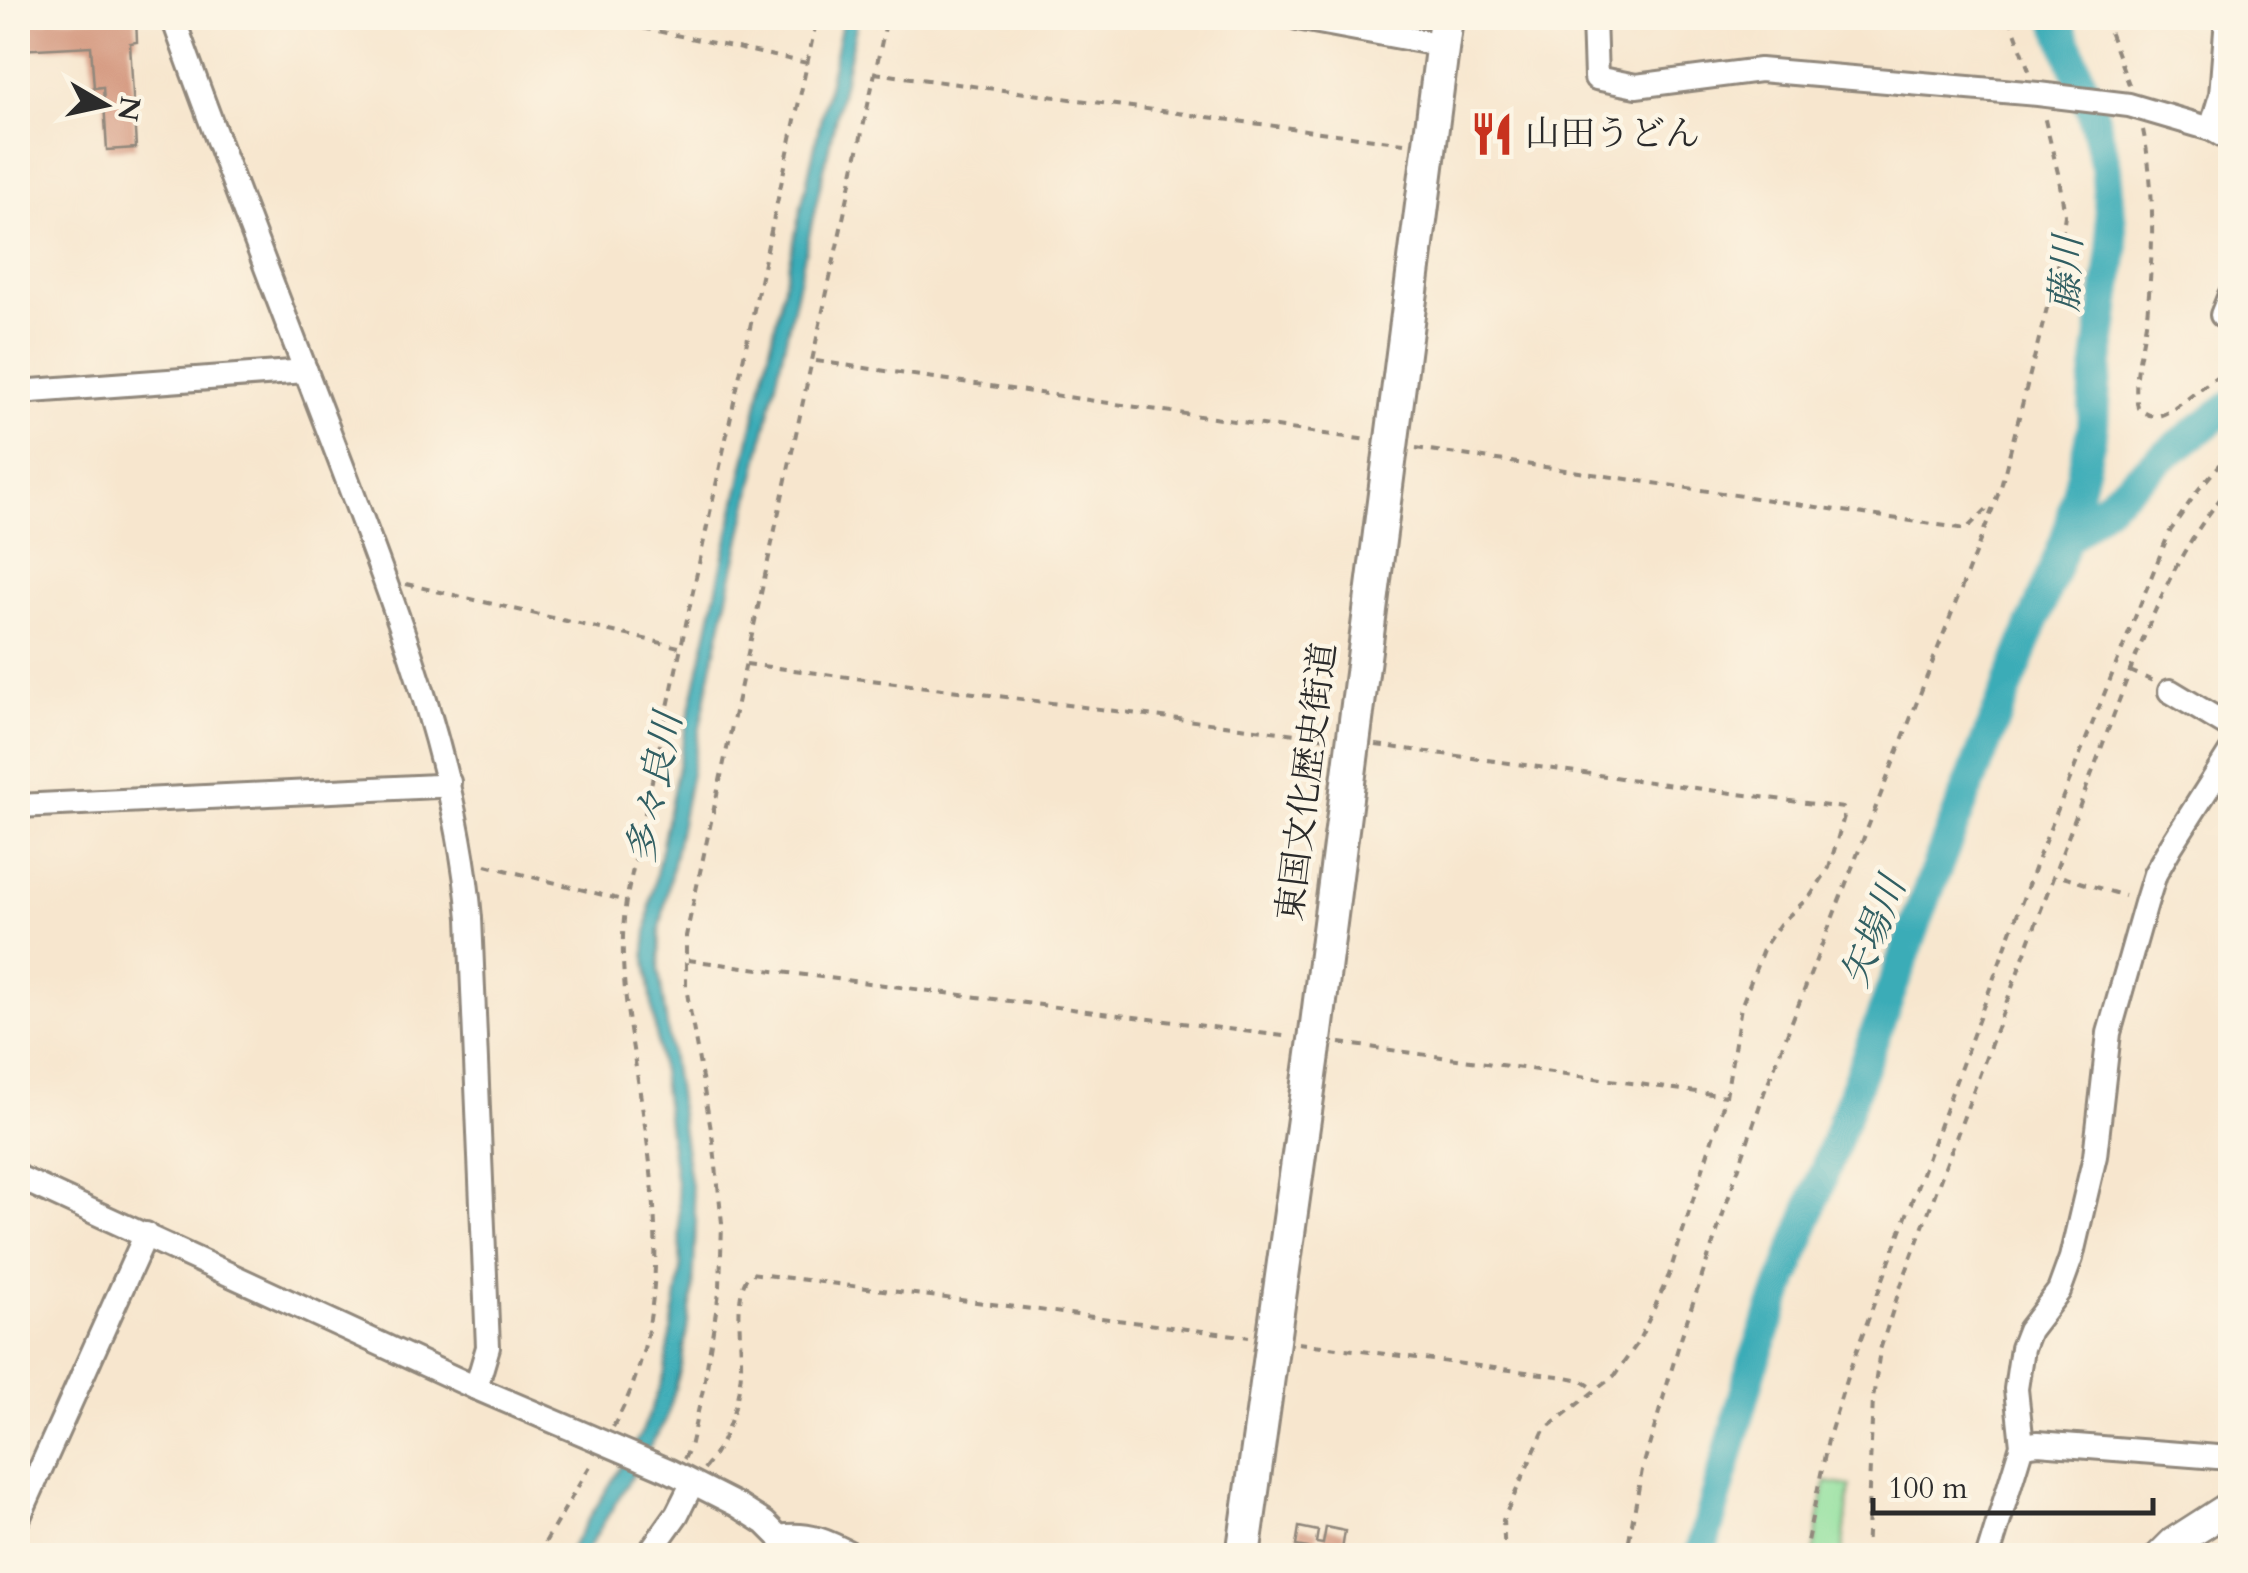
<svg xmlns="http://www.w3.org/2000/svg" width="2248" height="1573" font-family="Cardo,'Noto Serif JP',serif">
	<rect width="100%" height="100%" fill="#fcf5e5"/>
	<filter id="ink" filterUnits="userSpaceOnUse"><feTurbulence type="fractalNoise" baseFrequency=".01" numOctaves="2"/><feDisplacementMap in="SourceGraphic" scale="20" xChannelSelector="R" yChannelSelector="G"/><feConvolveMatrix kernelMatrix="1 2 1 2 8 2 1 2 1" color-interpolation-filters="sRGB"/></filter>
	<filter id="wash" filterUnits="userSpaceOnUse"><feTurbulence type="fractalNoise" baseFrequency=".0048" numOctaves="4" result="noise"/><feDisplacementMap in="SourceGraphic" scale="40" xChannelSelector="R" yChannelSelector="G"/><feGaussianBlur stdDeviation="2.25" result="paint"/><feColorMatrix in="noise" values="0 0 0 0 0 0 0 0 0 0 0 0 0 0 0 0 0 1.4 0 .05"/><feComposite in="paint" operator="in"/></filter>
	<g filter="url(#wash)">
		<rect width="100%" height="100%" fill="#f7e6ce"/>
		<!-- green -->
		<path fill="#91e09e" stroke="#5e8664" stroke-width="2.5" d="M1826,1482L1850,1486L1842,1555H1813Z"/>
		<!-- water -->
		<path fill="#3bacb7" stroke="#336c71" stroke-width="2.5" d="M843,18H858L712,667L660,929L659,972L696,1221L693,1292L681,1367L666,1420L584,1555L566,1556L642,1432L664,1376L681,1270L678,1199L645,952L650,904L684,737Z"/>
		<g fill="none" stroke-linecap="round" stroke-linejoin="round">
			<!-- river -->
			<g stroke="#3bacb7" stroke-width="32">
				<path d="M2057,18L2093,114L2106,167L2113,249L2095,387L2093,427L2066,539"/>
				<path d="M1700,1556L1753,1364L1935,872L2066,539L2160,459L2230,406"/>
			</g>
		</g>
		<g id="blocks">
			<!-- building -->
			<g fill="#d4987f">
				<path d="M48,18H136L137,42L130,43L136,148L107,150L103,87L94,88L91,46L18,50V22L48,21Z"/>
				<path d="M1299,1527L1318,1531L1316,1543L1323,1544L1326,1527L1345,1531L1341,1556H1307L1308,1548L1296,1546Z"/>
			</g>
		</g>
	</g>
	<g filter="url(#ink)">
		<use href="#blocks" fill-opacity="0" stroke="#91887c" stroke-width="2.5"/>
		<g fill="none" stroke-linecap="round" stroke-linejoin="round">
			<!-- minor casing -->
			<g stroke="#91887c" stroke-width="28">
				<g id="minor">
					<path d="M173,18C229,175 291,331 350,487C402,626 457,769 470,918L488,1347L476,1388"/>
					<path d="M1297,18L1443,45"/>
					<path d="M1594,18L1596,78L1636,86L1760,70L2038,94L2129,105L2211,129L2230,140"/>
					<path d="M2211,129L2221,95L2227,18"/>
					<path d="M2222,315L2230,295"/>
					<path d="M18,392L306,371"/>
					<path d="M2170,691L2230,727"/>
					<path d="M18,806L437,786L449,782"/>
					<path d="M18,1177L476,1388L668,1470L737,1505L765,1523L779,1537L788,1556"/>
					<path d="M2022,1445L2038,1443L2230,1458"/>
					<path d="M18,1519L146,1234"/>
					<path d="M779,1537C809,1532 829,1542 855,1556"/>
					<path d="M647,1556L677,1514L692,1484"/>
					<path d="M1988,1556L2022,1445L2016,1389L2022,1348L2029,1330L2059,1291L2071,1258L2095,1156L2109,1033L2146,903L2155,874L2171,846L2230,753"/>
				</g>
			</g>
			<!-- major casing -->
			<g stroke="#91887c" stroke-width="35">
				<path id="major" d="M2161,1556L2174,1543L2230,1507"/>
			</g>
			<!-- highway casing -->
			<g stroke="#91887c" stroke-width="38">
				<path id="highway" d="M1243,1556L1315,1040L1446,18"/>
			</g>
			<!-- path -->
			<g stroke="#91887c" stroke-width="4" stroke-dasharray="8 8" stroke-linecap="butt">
				<path d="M596,18L807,63"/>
				<path d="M2010,18L2030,73"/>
				<path d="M2104,18L2130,87"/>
				<path d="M874,73L1404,143"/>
				<path d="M2143,130C2156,192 2153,252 2147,316C2143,346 2132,379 2138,408C2145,413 2151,418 2161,415C2180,409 2208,379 2230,369"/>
				<path d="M816,361L1367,440"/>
				<path d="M1416,448L1966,529L1991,505"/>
				<path d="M406,584L679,647"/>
				<path d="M746,664L1327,738"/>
				<path d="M2130,671L2153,681"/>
				<path d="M1376,745L1843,808L1845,813L1829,868L1811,895L1780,924L1764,947L1741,1007L1726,1096L1669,1275L1652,1313L1637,1344L1615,1375L1544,1430L1503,1520L1505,1556"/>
				<path d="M486,865L626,901"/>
				<path d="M2063,877L2125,896"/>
				<path d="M688,960L1291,1037"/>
				<path d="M1340,1043L1726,1096"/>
				<path d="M1298,1343L1566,1377L1581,1380L1596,1390"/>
				<path d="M613,1427C669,1328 659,1214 642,1106C632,1037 616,972 626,901L817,18"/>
				<path d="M684,1459L690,1447L704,1385L720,1287L722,1223L714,1147L686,987V936L887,18"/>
				<path d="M704,1469C724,1444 736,1412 740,1381C745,1352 730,1291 751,1273L1249,1337"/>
				<path d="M537,1556L593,1461"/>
				<path d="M1626,1556L1642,1470L1680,1341L1764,1093L2001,487L2057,269L2065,215L2058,173L2044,116"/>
				<path d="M1804,1556L1828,1440L1847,1377L2035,866L2169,533L2198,490L2230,453"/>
				<path d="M1866,1556L1873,1399L1880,1350L1900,1288L2130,671C2159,600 2180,546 2230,487"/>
			</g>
			<!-- minor -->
			<use href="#minor" stroke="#fff" stroke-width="22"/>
			<!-- major -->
			<use href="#major" stroke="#fff" stroke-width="30"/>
			<!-- highway -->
			<use href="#highway" stroke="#fff" stroke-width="32"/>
		</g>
	</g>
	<!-- icons -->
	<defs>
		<g id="restaurant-bare" transform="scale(3.45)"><path d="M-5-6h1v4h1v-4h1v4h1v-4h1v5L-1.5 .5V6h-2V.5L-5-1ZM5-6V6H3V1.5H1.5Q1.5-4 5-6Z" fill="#c8321e" stroke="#fcf5e5" stroke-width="2.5" paint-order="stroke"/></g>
	</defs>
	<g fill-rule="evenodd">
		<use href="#restaurant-bare" x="1492" y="134"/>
	</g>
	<g text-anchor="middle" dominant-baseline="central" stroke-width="9" stroke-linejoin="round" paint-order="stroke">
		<!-- poi labels -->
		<g font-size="35" fill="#2b2b2b" stroke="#fcf5e5" text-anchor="start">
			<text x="1525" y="134">山田うどん</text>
		</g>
		<!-- street labels -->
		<g font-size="35" fill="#2b2b2b" stroke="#fcf5e5">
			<text transform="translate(1307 782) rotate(-83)">東国文化歴史街道</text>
		</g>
		<!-- water labels -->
		<g font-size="38" font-style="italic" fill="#315f63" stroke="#fcf5e5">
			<text transform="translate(2067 274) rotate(-87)">藤川</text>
			<text transform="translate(655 788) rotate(-79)">多々良川</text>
			<text transform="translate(1874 932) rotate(-69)">矢場川</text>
		</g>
	</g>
	<!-- margin -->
	<rect width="2248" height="1573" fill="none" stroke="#fcf5e5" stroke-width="60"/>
	<!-- north arrow -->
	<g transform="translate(105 105) rotate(99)" stroke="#fcf5e5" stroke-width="8" paint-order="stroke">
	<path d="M0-8L18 38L0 25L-18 38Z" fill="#2b2b2b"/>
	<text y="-15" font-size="28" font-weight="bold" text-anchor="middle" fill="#2b2b2b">N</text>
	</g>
	<!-- scale -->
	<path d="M1873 1498v15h280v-15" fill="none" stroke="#2b2b2b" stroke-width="5"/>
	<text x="1888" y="1498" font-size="30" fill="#2b2b2b" stroke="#fcf5e5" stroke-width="8" paint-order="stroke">100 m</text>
</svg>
